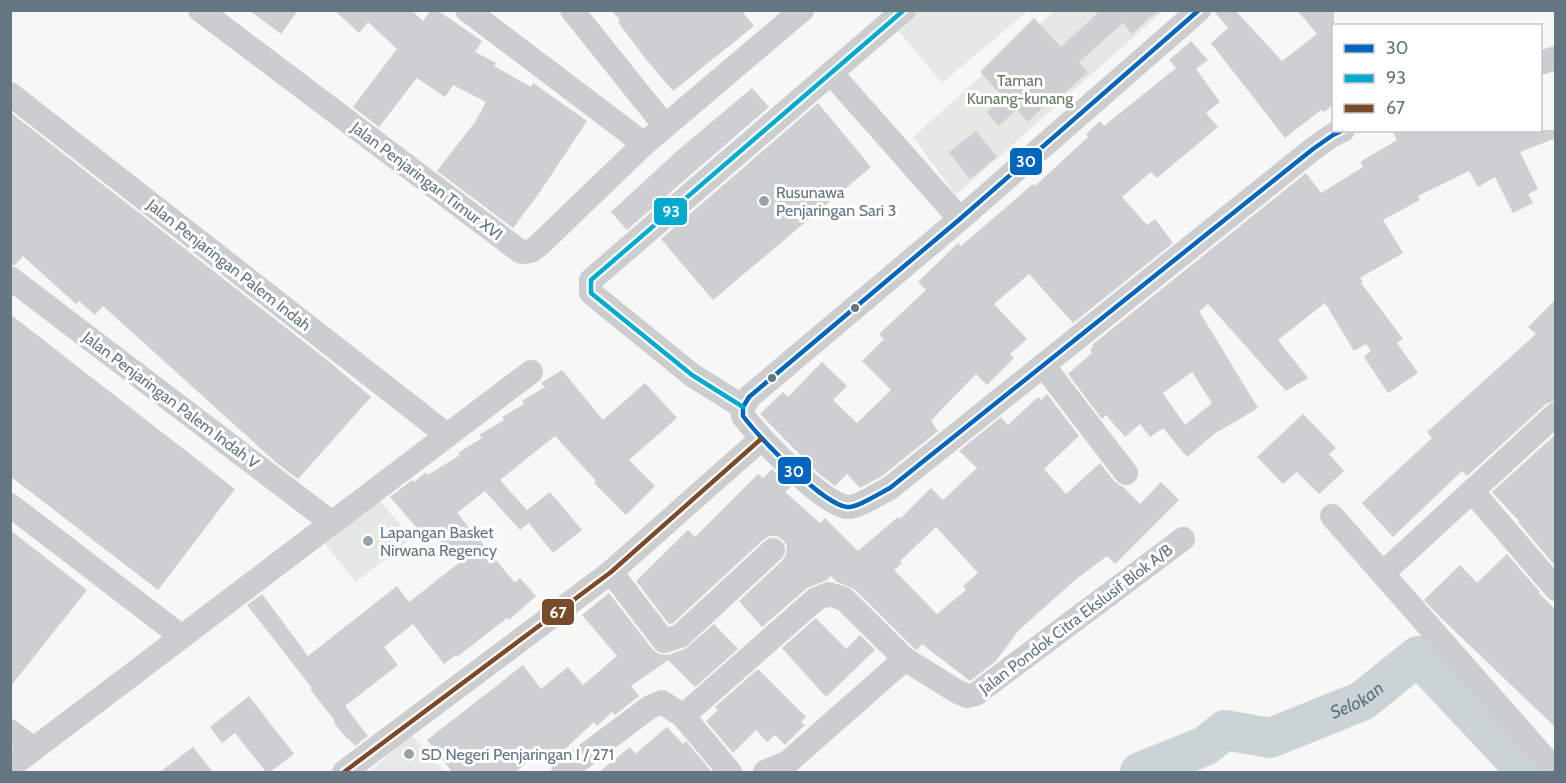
<svg xmlns="http://www.w3.org/2000/svg" width="1566" height="783" font-family="Cabin,sans-serif">
	<rect width="100%" height="100%" fill="#f7f7f6"/>
	<!-- built -->
	<path fill="#e7e9e8" d="M411,735L445,772H369Z"/>
	<!-- green -->
	<g fill="#e6e9e3">
		<path d="M917,11H1028L942,83L896,28Z"/>
		<path d="M1054,11H1163L956,195L913,137Z"/>
		<path d="M379,500L412,538L356,582L325,544Z"/>
	</g>
	<g fill="none" stroke-linecap="round" stroke-linejoin="round">
		<!-- river -->
		<path stroke="#cad3d6" stroke-width="40" id="s1" d="M1140,772L1205,746L1225,730L1270,738L1362,701L1418,656L1527,772"/>
	</g>
	<!-- building -->
	<g fill="#cdcfd0" fill-rule="evenodd">
		<path d="M249,10H298L281,34Z"/>
		<path d="M334,10H411L423,21L431,10H437L482,41L475,52L496,63L494,66L531,87L533,83L587,121L540,192L513,228L437,171L475,122L486,102L453,85L445,97L417,78L379,127L353,107L397,49L368,22L359,33Z"/>
		<path d="M611,10H741L754,26L673,91L645,58L618,22L620,20Z"/>
		<path d="M1101,10H1159L1132,34L1123,23L1079,62L1088,72L1057,100L1053,97L1028,122L1017,110L998,126L987,112L1004,98L980,72L1034,18L1061,47Z"/>
		<path d="M1213,10H1235L1282,61L1317,34L1297,10H1334V104L1324,112L1321,110L1285,138L1211,43L1228,28Z"/>
		<path d="M1191,41L1208,60L1196,69L1220,102L1206,113L1218,127L1157,178L1151,172L1122,197L1147,225L1155,219L1173,243L1073,323L1029,274L994,304L1027,339L1010,354L1014,358L987,385L976,374L938,413L931,421L938,431L882,476L860,488L847,474L835,486L817,472L760,414L783,392L788,397L822,362L847,386L833,400L857,423L891,390L862,361L884,339L879,334L926,290L918,282L958,243L961,246L1033,184L1035,186L1088,137L1086,134L1100,121L1104,126L1176,68L1169,60Z"/>
		<path d="M752,88L769,107L627,230L611,212L677,151Z"/>
		<path d="M818,103L871,167L713,300L661,239Z"/>
		<path d="M10,112L326,359L371,397L298,479L279,465L103,306L95,315L79,301L76,304L23,256L15,265L10,264Z"/>
		<path d="M1392,130H1556V138L1520,152L1538,189L1528,194L1533,203L1513,213L1495,177L1478,187L1469,171L1418,196L1420,200L1383,220L1403,253L1360,278L1363,281L1361,283L1403,339L1397,343L1418,373L1388,393L1364,357L1371,350L1366,344L1354,351L1325,303L1278,340L1308,378L1286,391L1208,304L1199,311L1258,408L1214,434L1187,457L1163,428L1150,437L1140,424L1125,437L1106,415L1102,419L1068,374L1092,353L1090,349L1093,347L1092,345L1306,173L1321,193L1363,167L1360,162L1397,140ZM1192,372L1212,403L1185,425L1163,393Z"/>
		<path d="M976,131L997,157L970,179L949,152Z"/>
		<path d="M1556,299V400L1546,404L1467,476L1462,471L1393,537L1362,503L1432,438L1427,432L1536,334L1528,327Z"/>
		<path d="M10,314L235,489L158,590L10,476Z"/>
		<path d="M562,370L603,420L645,383L677,418L629,460L655,486L626,515L594,483L596,481L555,436L500,480L527,510L550,492L582,530L553,553L529,523L520,530L485,491L457,513L515,583L520,578L536,596L509,620L507,618L457,657L456,655L444,664L413,624L384,647L398,665L345,706L368,736L355,746L348,738L347,739L334,723L335,721L310,689L312,688L247,605L262,594L308,656L397,586L409,602L459,563L431,530L424,536L390,497L412,480L414,482L426,472L428,475L460,455L458,453L482,438L479,435L504,420L502,417L524,404L522,401L545,387L541,383Z"/>
		<path d="M1047,394L1079,436L1044,469L1066,494L1100,463L1115,482L1123,487L1140,504L1161,482L1179,500L1115,564L1107,556L1075,580L1019,630L996,661L970,681L922,644L917,650L915,649L854,589L837,582L831,576L827,580L807,588L762,627L739,601L783,560L786,555L787,546L783,540L777,536H769L763,540L673,623L669,624L636,581L688,530L695,537L758,474L763,478L772,469L791,487L785,492L820,523L825,518L858,551L898,517L900,519L931,488L943,500L977,468L959,451L1001,417L1008,425L1038,397L1041,400ZM936,527L978,573L963,586L966,590L937,614L894,570L902,563L900,561Z"/>
		<path d="M1303,414L1336,448L1329,454L1344,471L1319,494L1297,472L1283,484L1257,457Z"/>
		<path d="M1556,434V567L1518,522L1519,521L1492,492Z"/>
		<path d="M10,530L87,590L10,687Z"/>
		<path d="M1507,554L1540,592L1539,593L1556,610V728L1438,615L1424,600L1460,565L1477,583Z"/>
		<path d="M609,593L653,650L659,654L668,655L685,649L714,624L738,649L695,687L668,660L631,686L639,696L615,715L612,712L597,726L594,722L563,751L562,750L547,762L538,752L516,772H452L427,740L523,665L541,689L568,667L583,685L617,656L582,615Z"/>
		<path d="M816,618L846,649L860,635L875,650L826,697L782,648Z"/>
		<path d="M758,669L806,717L801,722L805,725L785,745L775,735L767,742L756,730L733,753L706,721L718,710L715,707Z"/>
		<path d="M249,696L294,754L270,772H266L235,733L222,743L210,727Z"/>
		<path d="M667,727L683,744L686,741L712,772H599L630,747L635,754Z"/>
		<path d="M193,747L213,772H160Z"/>
	</g>
	<g fill="none" stroke-linecap="round" stroke-linejoin="round">
		<!-- street -->
		<g stroke="#cccdce" stroke-width="24">
			<path d="M200,10L521,252L531,251L539,245L644,144L802,10"/>
			<path d="M467,10L644,144"/>
			<path d="M572,10L665,126"/>
			<path d="M1199,10L960,219L749,397L743,407V416C759,437 822,504 847,507C857,508 880,493 890,488L1313,149L1333,135L1343,130"/>
			<path d="M1540,63L1556,58"/>
			<path d="M831,73L960,219"/>
			<path d="M10,94L447,435"/>
			<path d="M10,278L332,523"/>
			<path d="M1043,365L1126,473"/>
			<path d="M743,407L692,375L591,293V280L904,10"/>
			<path d="M1472,491L1556,589"/>
			<path d="M10,505L182,637"/>
			<path d="M1332,516L1556,771"/>
			<path d="M611,572L664,641L680,636L773,550"/>
			<path d="M1383,573L1556,414"/>
			<path d="M683,716L816,599L829,594L844,599L905,659L956,691L967,696L976,694L1183,539"/>
			<path d="M10,731L34,749"/>
			<path d="M10,767L531,372"/>
			<path d="M344,772L611,572L761,439"/>
			<path d="M563,772L650,707L662,702L683,716L730,772"/>
			<path d="M765,772L788,762L905,659"/>
		</g>
		<!-- bus-1 casing -->
		<g stroke="#fff" stroke-width="9">
			<path id="bus-1" d="M1199,10L960,219L749,397L743,407V416C759,437 822,504 847,507C857,508 880,493 890,488L1313,149L1333,135L1343,130"/>
		</g>
		<!-- bus-2 casing -->
		<g stroke="#fff" stroke-width="9">
			<path id="bus-2" d="M743,407L692,375L591,293V280L904,10"/>
		</g>
		<!-- bus-3 casing -->
		<g stroke="#fff" stroke-width="9">
			<path id="bus-3" d="M344,772L611,572L761,439"/>
		</g>
		<!-- bus-1 -->
		<use href="#bus-1" stroke="#0065bd" stroke-width="4.5"/>
		<!-- bus-2 -->
		<use href="#bus-2" stroke="#00a9ce" stroke-width="4.5"/>
		<!-- bus-3 -->
		<use href="#bus-3" stroke="#7a4b2a" stroke-width="4.5"/>
	</g>
	<!-- markers -->
	<g fill="#97a3aa" stroke="#fff" stroke-width="2">
		<circle cx="764" cy="201" r="6"/>
		<circle cx="368" cy="541" r="6"/>
		<circle cx="409" cy="754" r="6"/>
	</g>
	<g fill="#637681" stroke="#fff" stroke-width="2">
		<circle cx="855" cy="308" r="5"/>
		<circle cx="772" cy="378" r="5"/>
	</g>
	<g text-anchor="middle" dominant-baseline="central" stroke-width="6" stroke-linejoin="round" paint-order="stroke">
		<!-- park labels -->
		<g font-size="16" fill="#677962" stroke="#fff">
			<text x="1020" y="80">Taman<tspan x="1020" dy="18">Kunang-kunang</tspan></text>
		</g>
		<!-- street labels -->
		<g font-size="16" fill="#637681" stroke="#fff">
			<text transform="translate(427 181) rotate(37)">Jalan Penjaringan Timur XVI</text>
			<text transform="translate(229 265) rotate(38)">Jalan Penjaringan Palem Indah</text>
			<text transform="translate(171 400) rotate(37)">Jalan Penjaringan Palem Indah V</text>
			<text transform="translate(1076 619) rotate(-37)">Jalan Pondok Citra Ekslusif Blok A/B</text>
		</g>
		<!-- poi labels -->
		<g font-size="16" fill="#637681" stroke="#fff" text-anchor="start">
			<text x="776" y="192">Rusunawa<tspan x="776" dy="18">Penjaringan Sari 3</tspan></text>
			<text x="380" y="532">Lapangan Basket<tspan x="380" dy="18">Nirwana Regency</tspan></text>
			<text x="421" y="754">SD Negeri Penjaringan I / 271</text>
		</g>
		<!-- water labels -->
		<g font-size="18" font-style="italic" fill="#5e757b" stroke="#fff">
			<text stroke="none"><textPath href="#s1" startOffset="236">Selokan</textPath></text>
		</g>
	</g>
	<g stroke="#fff" stroke-width="2">
		<rect x="1009" y="147" width="34" height="29" rx="6" fill="#0065bd"/>
		<rect x="653" y="197" width="35" height="29" rx="6" fill="#00a9ce"/>
		<rect x="777" y="456" width="35" height="29" rx="6" fill="#0065bd"/>
		<rect x="541" y="598" width="34" height="28" rx="6" fill="#7a4b2a"/>
	</g>
	<g font-size="16" text-anchor="middle" font-weight="bold" fill="#fff">
		<text x="1026" y="167">30</text>
		<text x="671" y="217">93</text>
		<text x="794" y="477">30</text>
		<text x="558" y="618">67</text>
	</g>
	<!-- border -->
	<rect width="1566" height="783" fill="none" stroke="#637681" stroke-width="24"/>
	<!-- legend -->
	<rect x="1332" y="24" width="210" height="108" fill="#ffffff" stroke="#c1c8cd" stroke-width="1.5"/>
	<rect x="1344" y="44" width="30" height="9" fill="#0065bd" stroke="#c1c8cd" stroke-width="1.5"/>
	<text x="1386" y="54" font-size="18" fill="#637681">30</text>
	<rect x="1344" y="74" width="30" height="9" fill="#00a9ce" stroke="#c1c8cd" stroke-width="1.5"/>
	<text x="1386" y="84" font-size="18" fill="#637681">93</text>
	<rect x="1344" y="104" width="30" height="9" fill="#7a4b2a" stroke="#c1c8cd" stroke-width="1.5"/>
	<text x="1386" y="114" font-size="18" fill="#637681">67</text>
</svg>
